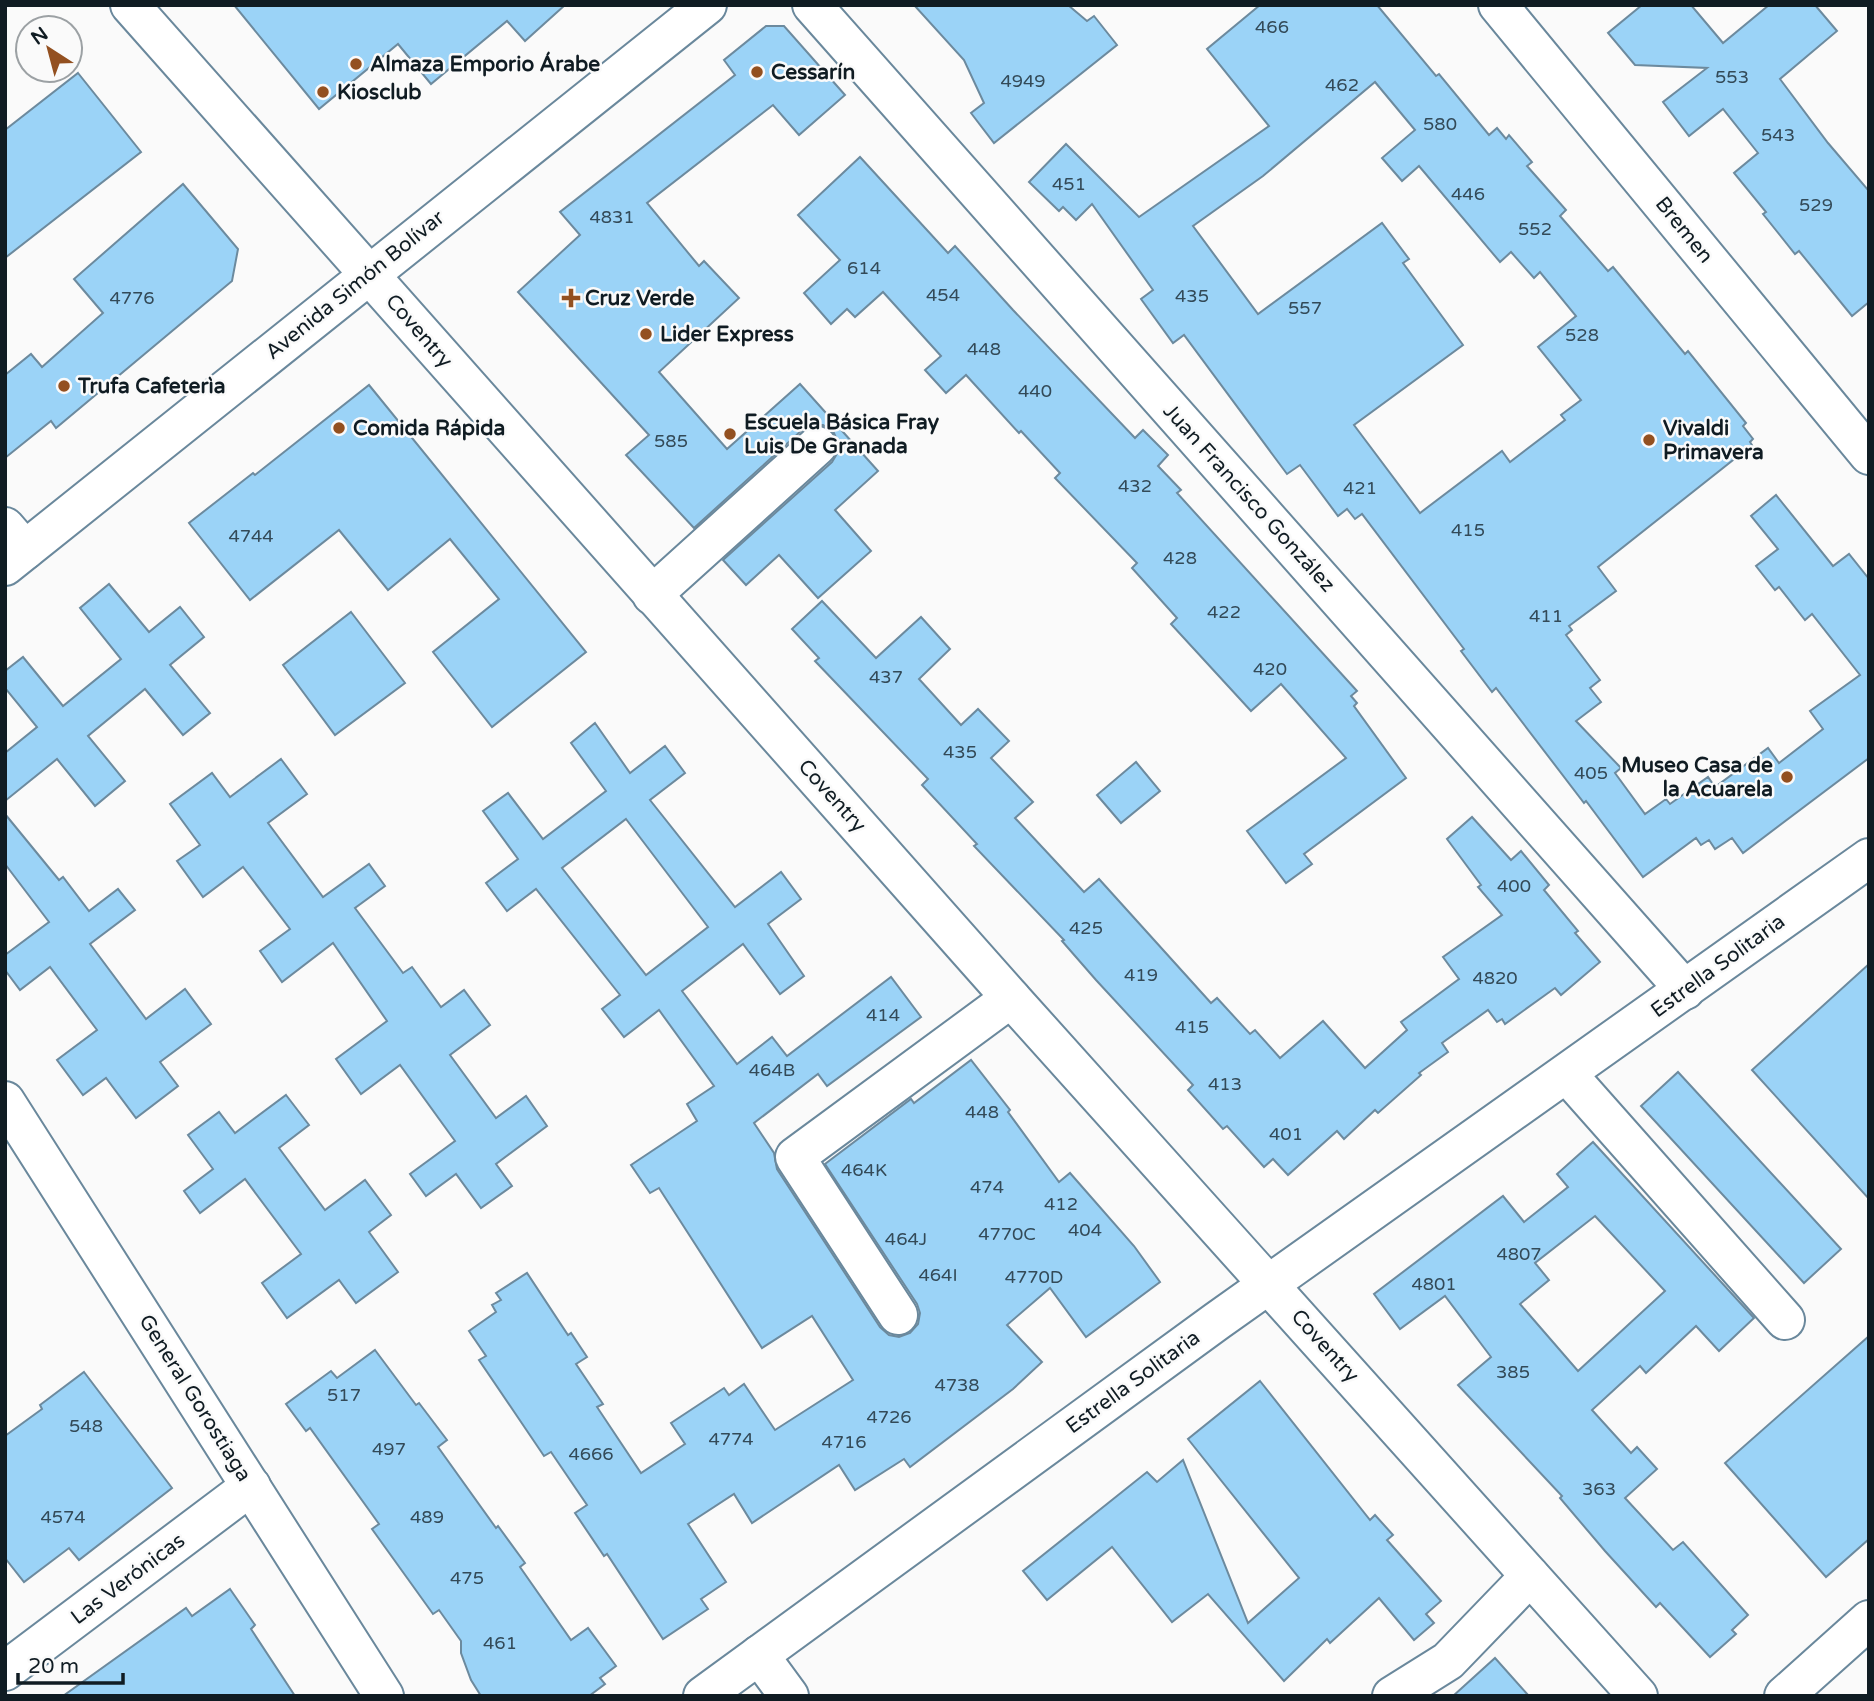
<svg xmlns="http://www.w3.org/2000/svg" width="1874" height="1701" font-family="'Varela Round',sans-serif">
	<rect width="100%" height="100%" fill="#fafafa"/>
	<!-- building -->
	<g fill="#9bd3f7" stroke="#6c8a9e" stroke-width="2" fill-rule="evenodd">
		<path d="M234,5H565L525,41L507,21L431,84L398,44L319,109Z"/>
		<path d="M914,5H1068L1087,21L1094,16L1117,45L994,143L971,113L984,103L964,60Z"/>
		<path d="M1260,5H1377L1436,76L1439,74L1489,135L1497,128L1506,139L1509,135L1532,162L1527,166L1566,210L1560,216L1608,271L1613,267L1685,354L1688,351L1746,423L1743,426L1753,439L1750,442L1752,445L1598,567L1616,591L1569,626L1572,630L1566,635L1600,680L1590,688L1601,702L1576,721L1621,768L1615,773L1645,814L1666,799L1670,804L1708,777L1715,787L1768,748L1779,763L1823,729L1810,711L1860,675L1812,614L1805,620L1779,587L1775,590L1756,566L1778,549L1751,516L1776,495L1833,566L1849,554L1869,579V758L1743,853L1732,838L1715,849L1709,840L1701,845L1696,838L1643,877L1586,801L1584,803L1496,688L1492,692L1461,651L1464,649L1362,514L1355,519L1347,509L1338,516L1300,465L1287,474L1184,335L1173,343L1141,299L1153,290L1092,204L1076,220L1063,207L1059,211L1029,182L1066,144L1139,217L1269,126L1207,49ZM1375,82L1415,130L1382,158L1402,181L1419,166L1500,262L1511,252L1534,278L1540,272L1576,316L1538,347L1581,400L1561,415L1565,420L1510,462L1502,451L1420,513L1354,425L1463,345L1403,263L1409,259L1382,223L1258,314L1193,226L1263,176Z"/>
		<path d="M1642,5H1691L1723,43L1769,5H1815L1837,31L1780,79L1828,143L1869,191V302L1852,316L1799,251L1795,254L1763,214L1766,212L1734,173L1758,153L1723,109L1689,136L1663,102L1707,68L1635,65L1608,33Z"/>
		<path d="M766,26H784L845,95L799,135L773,105L647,203L699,266L704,261L739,298L659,372L727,449L800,384L878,471L835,510L871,551L818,598L779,555L746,585L723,560L832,462L838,452V442L833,431L823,425H813L802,430L694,528L626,455L649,435L518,292L580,235L560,212L735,75L724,60Z"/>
		<path d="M78,73L141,152L5,258V130Z"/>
		<path d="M860,157L948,253L955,246L1013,310L1135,438L1143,430L1168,455L1158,466L1181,490L1177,493L1357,691L1351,696L1357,703L1354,706L1406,778L1304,854L1312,864L1286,883L1247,831L1346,758L1281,684L1251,711L1171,624L1177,618L1132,568L1137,563L1055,478L1060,473L1021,431L1019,433L966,375L946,393L925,370L941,356L883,292L855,317L847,309L831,324L804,293L840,260L798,215Z"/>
		<path d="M183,184L238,249L232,281L56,428L51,421L5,458V375L31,354L42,367L103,313L74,279Z"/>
		<path d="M369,385L586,652L492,727L433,652L499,599L450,539L388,590L339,530L250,600L189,523L253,473L255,475Z"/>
		<path d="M109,584L149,632L180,607L204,637L170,665L210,713L183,735L145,689L88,736L125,781L95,806L57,759L5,801V753L37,727L5,688V671L23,657L63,706L121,659L80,608Z"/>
		<path d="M822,601L876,658L921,617L950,649L919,679L961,725L978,709L1009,741L991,758L1033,802L1015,818L1084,892L1099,879L1211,1003L1217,998L1250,1034L1255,1030L1280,1058L1323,1021L1365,1068L1407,1030L1401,1022L1459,979L1443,957L1502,915L1478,887L1481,885L1447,839L1472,817L1511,860L1521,851L1549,885L1544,890L1578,931L1575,933L1600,962L1561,995L1555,988L1505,1024L1502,1019L1497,1022L1488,1010L1442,1043L1448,1052L1419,1073L1421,1075L1378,1113L1375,1110L1344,1139L1337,1131L1288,1175L1273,1159L1264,1167L1227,1126L1223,1129L1188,1090L1193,1085L1096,980L1062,941L1064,940L974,846L977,844L922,785L928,779L815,661L819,658L792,629Z"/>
		<path d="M351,612L405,683L335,735L283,665Z"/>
		<path d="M595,723L630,773L665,746L685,773L650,800L735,907L781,872L801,899L768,924L804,976L780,994L743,944L682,991L737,1064L772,1037L787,1056L891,977L921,1017L827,1086L818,1074L754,1123L774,1153L777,1169L880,1327L889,1335L899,1337L910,1333L918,1324L920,1313L917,1304L825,1164L911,1099L914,1103L971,1060L1010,1110L1008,1112L1059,1182L1070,1173L1134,1246L1160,1282L1086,1337L1050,1288L1007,1325L1042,1362L1013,1389L910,1467L904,1459L855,1490L839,1465L752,1523L734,1494L688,1524L726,1582L701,1599L708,1609L663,1639L607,1554L604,1556L575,1513L587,1505L551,1452L544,1456L479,1360L486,1356L469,1331L496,1312L492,1305L501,1300L496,1293L527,1273L568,1335L571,1333L587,1357L576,1364L603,1404L597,1407L641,1473L685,1444L671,1423L724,1388L729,1395L744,1384L775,1430L853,1380L812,1316L762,1348L659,1188L650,1193L631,1165L697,1121L687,1104L714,1086L659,1010L624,1037L602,1009L620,995L536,889L507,911L486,883L518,859L483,811L508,793L543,839L606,791L571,743ZM626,819L708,927L646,975L562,868Z"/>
		<path d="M281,759L307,794L268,823L323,897L369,864L385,886L355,908L403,973L412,967L441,1007L464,990L490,1025L450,1055L496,1118L526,1096L547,1126L496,1164L512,1186L481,1208L456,1174L426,1196L410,1174L455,1141L400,1065L361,1094L336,1059L387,1021L333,943L282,982L260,951L290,929L243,867L203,897L177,861L200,845L170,804L212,773L230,797Z"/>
		<path d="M1136,762L1160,791L1121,823L1097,795Z"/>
		<path d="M5,814L59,880L63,877L89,911L118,889L135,910L90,944L146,1019L185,989L211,1024L160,1062L178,1086L136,1118L106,1078L83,1095L57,1060L97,1030L50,967L20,990L5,970V955L49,922L5,864Z"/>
		<path d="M1869,964V1199L1752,1070Z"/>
		<path d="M1678,1072L1841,1249L1804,1283L1641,1106Z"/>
		<path d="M286,1095L309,1125L279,1148L325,1210L365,1180L391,1215L369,1232L398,1272L356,1303L339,1280L287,1318L262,1283L301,1254L245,1179L200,1213L184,1191L213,1169L188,1135L219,1112L235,1133Z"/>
		<path d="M1593,1142L1754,1318L1719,1351L1696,1326L1646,1373L1640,1366L1592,1410L1631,1453L1637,1447L1657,1469L1625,1498L1673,1550L1683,1542L1748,1615L1732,1630L1736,1634L1710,1657L1660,1603L1656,1607L1605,1551L1560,1498L1562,1496L1458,1385L1491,1357L1445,1296L1400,1329L1374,1294L1503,1196L1524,1222L1568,1187L1557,1174ZM1595,1216L1665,1291L1578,1371L1520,1304L1549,1280L1535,1263Z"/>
		<path d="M1869,1336V1539L1826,1577L1725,1463Z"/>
		<path d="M375,1350L416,1405L419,1403L447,1440L438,1447L496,1528L498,1526L525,1563L520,1567L571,1640L588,1628L616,1666L600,1678L605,1684L589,1696H481L471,1680L461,1653V1641L439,1610L433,1614L372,1529L379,1524L310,1428L306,1431L286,1404L331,1371L337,1378Z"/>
		<path d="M84,1372L172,1488L79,1560L69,1548L24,1582L5,1558V1436L42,1409L40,1405Z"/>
		<path d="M1260,1381L1370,1520L1375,1515L1393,1535L1387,1540L1441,1601L1426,1614L1434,1623L1414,1640L1379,1598L1330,1643L1327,1639L1284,1681L1208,1594L1172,1622L1112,1547L1047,1600L1023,1571L1147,1472L1157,1482L1183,1460L1248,1623L1299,1578L1188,1439Z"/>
		<path d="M230,1589L255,1625L251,1629L295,1696H63L186,1608L192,1616Z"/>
		<path d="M1495,1658L1529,1696H1453Z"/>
	</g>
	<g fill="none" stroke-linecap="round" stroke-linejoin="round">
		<!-- minor casing -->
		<g stroke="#6a889c" stroke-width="42">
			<g id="minor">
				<path d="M812,5L1685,990"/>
				<path d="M1498,5L1869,455"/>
				<path d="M5,527L25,550"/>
				<path d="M652,595L817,446"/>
				<path d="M1567,1074L1785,1320"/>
				<path d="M5,1101L384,1696"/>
				<path d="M898,1315L795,1157L1011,998"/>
				<path d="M759,1655L789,1696"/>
				<path d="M5,1671L251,1486"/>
				<path d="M703,1696L1217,1321L1869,858"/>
				<path d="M1392,1696L1448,1661L1530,1576"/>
				<path d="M1784,1696L1869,1620"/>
			</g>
		</g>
		<!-- tertiary casing -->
		<g stroke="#6a889c" stroke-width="42">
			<g id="tertiary">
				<path d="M130,5L1011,998L1638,1696"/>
				<path d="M5,566L707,5"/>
			</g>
		</g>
		<!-- minor -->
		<use href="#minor" stroke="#fff" stroke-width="38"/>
		<!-- tertiary -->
		<use href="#tertiary" stroke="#fff" stroke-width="38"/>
	</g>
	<!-- markers -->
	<g fill="#935020" stroke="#fafafa" stroke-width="2.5">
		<circle cx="356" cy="64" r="7"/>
		<circle cx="757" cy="72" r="7"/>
		<circle cx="323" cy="92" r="7"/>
		<path d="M567.5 287.5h7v7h7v7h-7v7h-7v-7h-7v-7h7z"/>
		<circle cx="646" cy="334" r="7"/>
		<circle cx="64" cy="386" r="7"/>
		<circle cx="339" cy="428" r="7"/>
		<circle cx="730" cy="434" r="7"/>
		<circle cx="1649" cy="440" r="7"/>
		<circle cx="1787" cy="777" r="7"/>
	</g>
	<g text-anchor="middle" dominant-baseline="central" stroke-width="5" stroke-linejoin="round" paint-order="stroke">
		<!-- number labels -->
		<g font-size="18" fill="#334a58">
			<text x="1272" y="27">466</text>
			<text x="1732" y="77">553</text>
			<text x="1023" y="81">4949</text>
			<text x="1342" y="85">462</text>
			<text x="1440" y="124">580</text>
			<text x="1778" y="135">543</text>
			<text x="1069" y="184">451</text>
			<text x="1468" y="194">446</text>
			<text x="1816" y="205">529</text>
			<text x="612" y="217">4831</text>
			<text x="1535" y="229">552</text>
			<text x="864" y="268">614</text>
			<text x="943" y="295">454</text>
			<text x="1192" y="296">435</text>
			<text x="132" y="298">4776</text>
			<text x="1305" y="308">557</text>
			<text x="1582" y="335">528</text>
			<text x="984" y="349">448</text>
			<text x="1035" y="391">440</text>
			<text x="671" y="441">585</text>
			<text x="1135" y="486">432</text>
			<text x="1360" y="488">421</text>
			<text x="1468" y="530">415</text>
			<text x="251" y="536">4744</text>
			<text x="1180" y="558">428</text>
			<text x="1224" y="612">422</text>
			<text x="1546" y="616">411</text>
			<text x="1270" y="669">420</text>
			<text x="886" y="677">437</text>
			<text x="960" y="752">435</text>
			<text x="1591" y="773">405</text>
			<text x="1514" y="886">400</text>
			<text x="1086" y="928">425</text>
			<text x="1141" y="975">419</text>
			<text x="1495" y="978">4820</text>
			<text x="883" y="1015">414</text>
			<text x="1192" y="1027">415</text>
			<text x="772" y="1070">464B</text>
			<text x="1225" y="1084">413</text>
			<text x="982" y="1112">448</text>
			<text x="1286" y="1134">401</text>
			<text x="864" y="1170">464K</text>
			<text x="987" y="1187">474</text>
			<text x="1061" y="1204">412</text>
			<text x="1085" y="1230">404</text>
			<text x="1007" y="1234">4770C</text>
			<text x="906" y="1239">464J</text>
			<text x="1519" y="1254">4807</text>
			<text x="938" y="1275">464I</text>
			<text x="1034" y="1277">4770D</text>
			<text x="1434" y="1284">4801</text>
			<text x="1513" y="1372">385</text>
			<text x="957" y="1385">4738</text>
			<text x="344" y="1395">517</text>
			<text x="889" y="1417">4726</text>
			<text x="86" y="1426">548</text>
			<text x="731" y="1439">4774</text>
			<text x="844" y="1442">4716</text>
			<text x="389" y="1449">497</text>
			<text x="591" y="1454">4666</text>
			<text x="1599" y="1489">363</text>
			<text x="63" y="1517">4574</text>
			<text x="427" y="1517">489</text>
			<text x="467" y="1578">475</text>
			<text x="500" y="1643">461</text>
		</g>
		<!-- poi labels -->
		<g font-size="21" font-weight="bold" fill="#101c23" stroke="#fafafa" text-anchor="start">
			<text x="370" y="64">Almaza Emporio Árabe</text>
			<text x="771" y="72">Cessarín</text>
			<text x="337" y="92">Kiosclub</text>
			<text x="585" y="298">Cruz Verde</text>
			<text x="660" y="334">Lider Express</text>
			<text x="78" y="386">Trufa Cafeterìa</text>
			<text x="744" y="422">Escuela Básica Fray<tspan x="744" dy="24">Luis De Granada</tspan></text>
			<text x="353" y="428">Comida Rápida</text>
			<text x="1663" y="428">Vivaldi<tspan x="1663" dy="24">Primavera</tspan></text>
			<text x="1773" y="765" text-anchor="end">Museo Casa de<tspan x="1773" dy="24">la Acuarela</tspan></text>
		</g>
		<!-- street labels -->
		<g font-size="21" fill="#101c23" stroke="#fafafa">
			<text transform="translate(1684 230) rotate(51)">Bremen</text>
			<text transform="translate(355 285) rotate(-39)">Avenida Simón Bolívar</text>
			<text transform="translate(419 331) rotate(49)">Coventry</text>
			<text transform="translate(1249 498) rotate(48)">Juan Francisco González</text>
			<text transform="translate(832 796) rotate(48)">Coventry</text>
			<text transform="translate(1718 966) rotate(-36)">Estrella Solitaria</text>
			<text transform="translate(1325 1346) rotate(48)">Coventry</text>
			<text transform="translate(1133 1382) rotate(-36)">Estrella Solitaria</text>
			<text transform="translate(195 1398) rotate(58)">General Gorostiaga</text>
			<text transform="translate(128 1579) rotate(-37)">Las Verónicas</text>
		</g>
	</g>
	<!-- border -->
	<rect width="1874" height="1701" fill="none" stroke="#101c23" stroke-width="14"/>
	<!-- north arrow -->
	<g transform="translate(49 49) rotate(324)"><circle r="33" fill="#fafafa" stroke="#9ca1a4" stroke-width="2"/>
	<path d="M0-5L12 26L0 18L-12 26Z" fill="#935020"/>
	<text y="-10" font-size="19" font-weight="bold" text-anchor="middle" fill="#101c23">N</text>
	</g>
	<!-- scale -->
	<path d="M18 1673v10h105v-10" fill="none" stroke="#101c23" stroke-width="3.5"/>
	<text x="28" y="1673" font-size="21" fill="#101c23" stroke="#fafafa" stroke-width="5" paint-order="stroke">20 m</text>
</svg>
